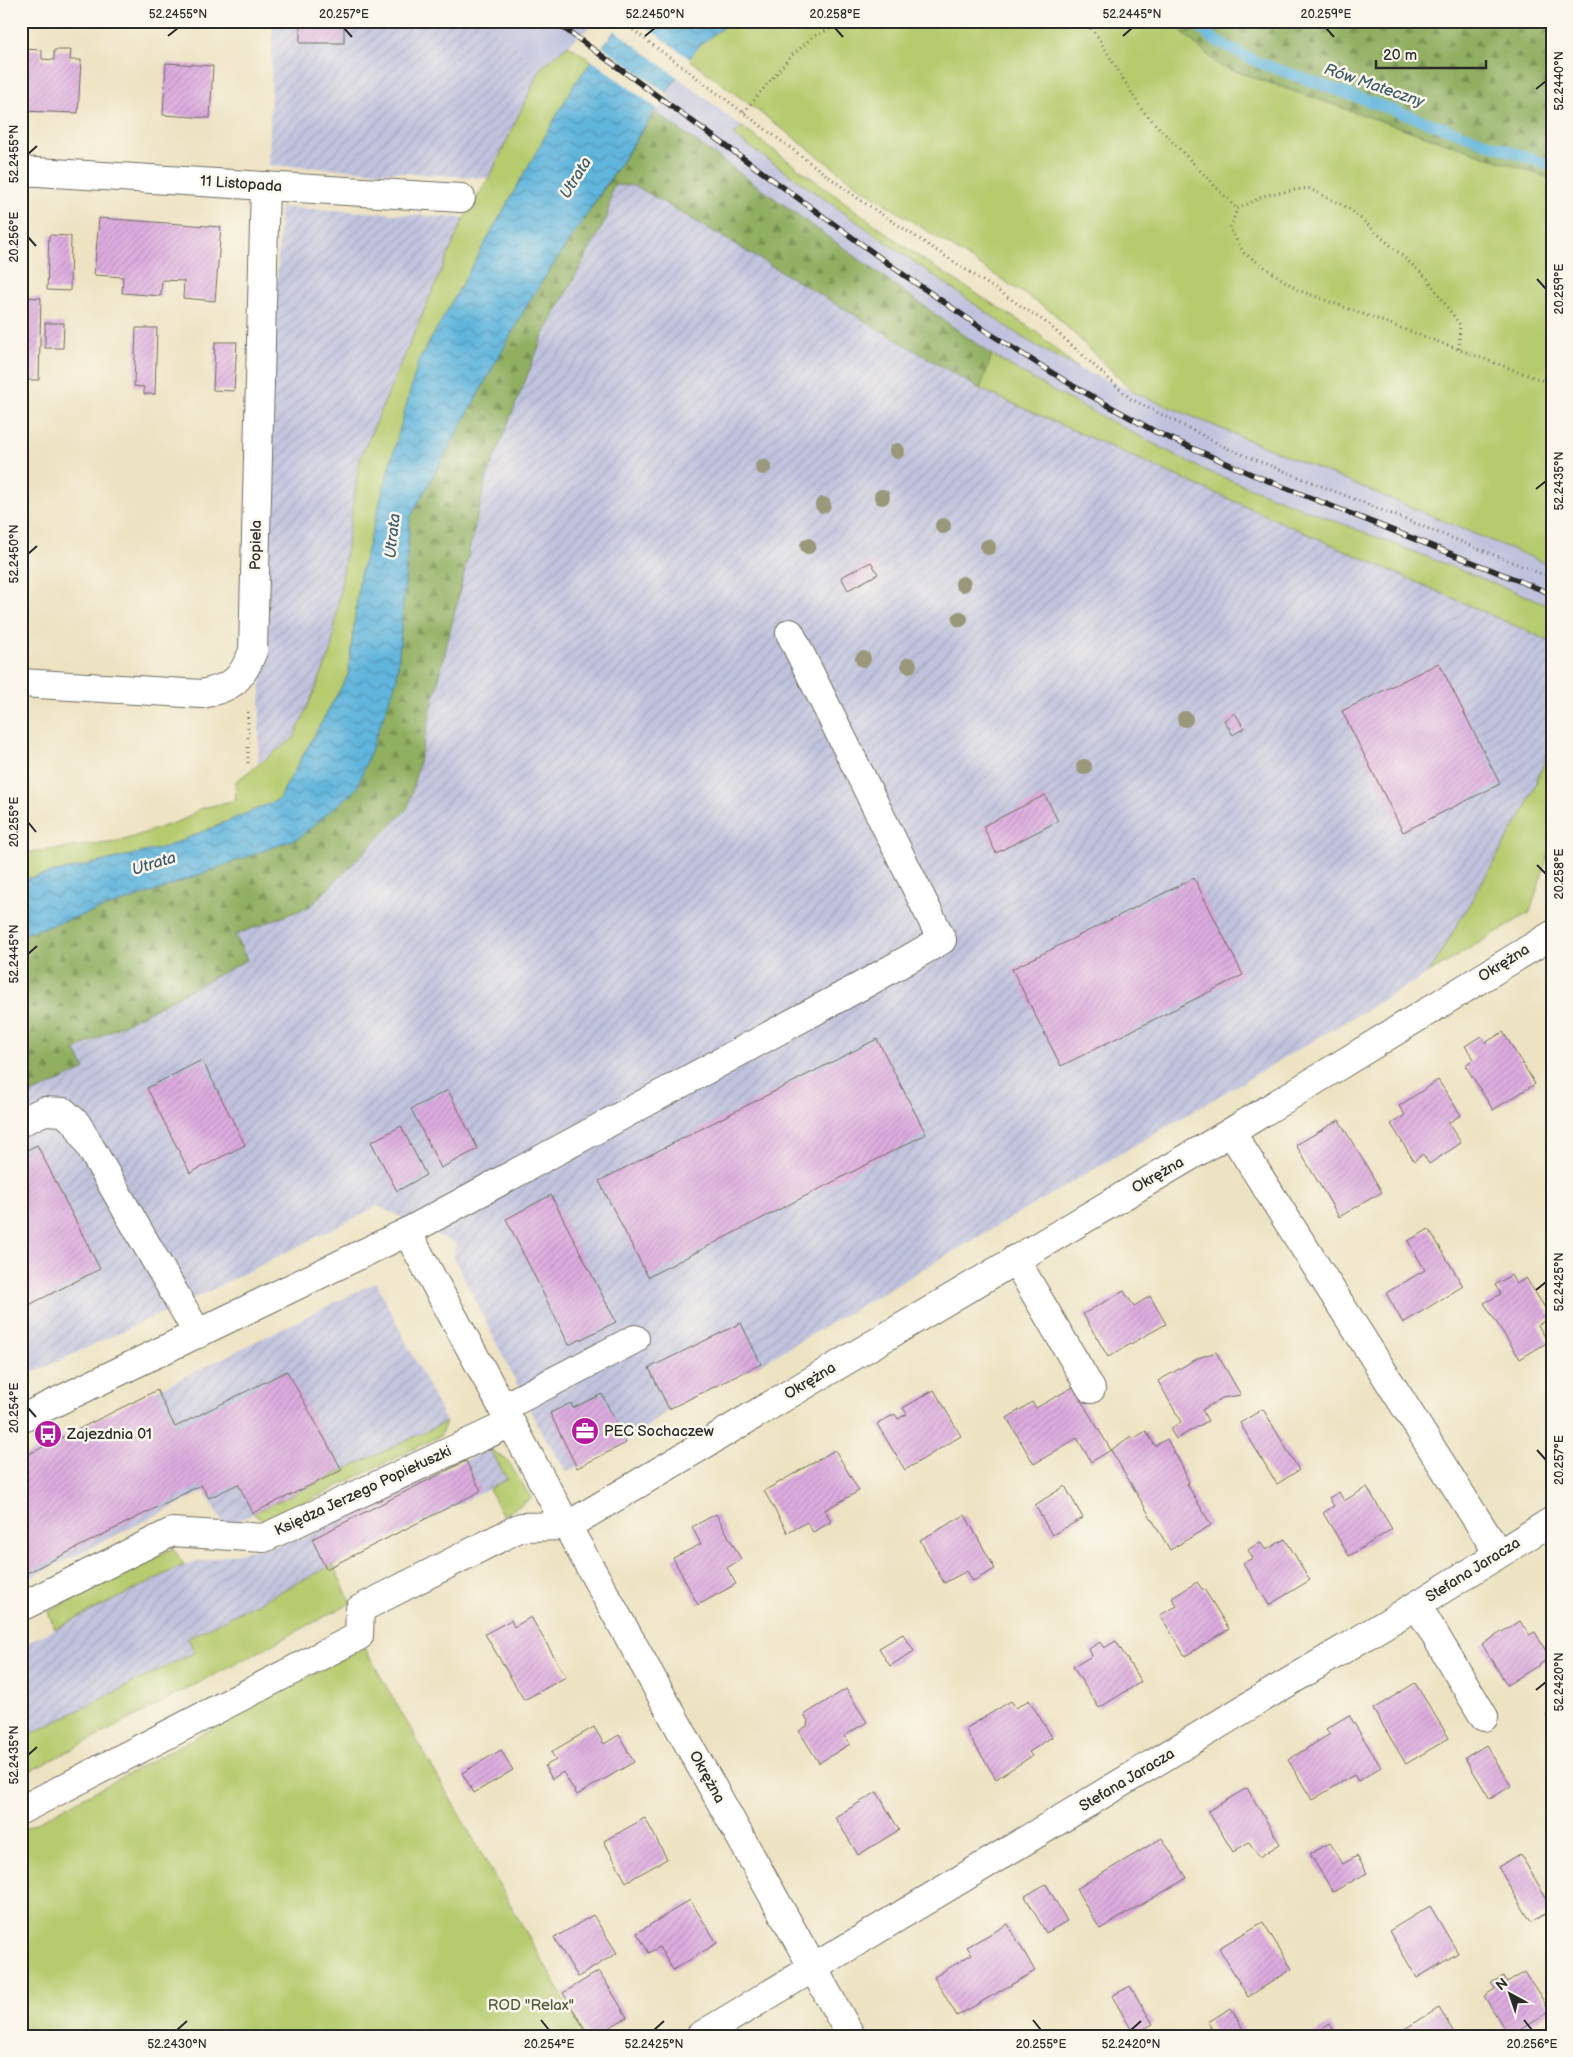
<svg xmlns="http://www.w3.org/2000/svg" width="1573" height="2057" font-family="'Balsamiq Sans',sans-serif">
	<defs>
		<pattern id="industrial-furrows" width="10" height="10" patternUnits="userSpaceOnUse" patternTransform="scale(1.25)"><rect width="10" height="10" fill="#c0c2dd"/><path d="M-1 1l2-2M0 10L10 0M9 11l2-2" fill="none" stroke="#a5a7be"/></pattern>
		<pattern id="forest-firs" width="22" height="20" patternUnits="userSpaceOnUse" patternTransform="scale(1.25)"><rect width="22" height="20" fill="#90af61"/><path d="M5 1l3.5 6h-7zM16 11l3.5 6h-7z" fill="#768f50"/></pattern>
		<pattern id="water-waves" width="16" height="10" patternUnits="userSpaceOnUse" patternTransform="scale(1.25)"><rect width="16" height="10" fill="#61b5dd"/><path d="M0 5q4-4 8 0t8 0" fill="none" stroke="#5093b3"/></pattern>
		<pattern id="building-hatch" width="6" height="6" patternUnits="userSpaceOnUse" patternTransform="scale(1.25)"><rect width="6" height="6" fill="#dcabde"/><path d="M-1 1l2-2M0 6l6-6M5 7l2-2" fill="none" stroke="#bd93bf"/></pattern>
	</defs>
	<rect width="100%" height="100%" fill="#fbf7ec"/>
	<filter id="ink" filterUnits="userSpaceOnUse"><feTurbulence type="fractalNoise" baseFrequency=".02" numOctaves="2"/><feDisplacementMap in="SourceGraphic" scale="10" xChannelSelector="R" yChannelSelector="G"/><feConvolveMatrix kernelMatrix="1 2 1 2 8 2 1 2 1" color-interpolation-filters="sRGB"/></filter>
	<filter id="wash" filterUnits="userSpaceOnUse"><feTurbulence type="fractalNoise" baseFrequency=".0096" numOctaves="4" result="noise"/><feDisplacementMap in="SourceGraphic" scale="20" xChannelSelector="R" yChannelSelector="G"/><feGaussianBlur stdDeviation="1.12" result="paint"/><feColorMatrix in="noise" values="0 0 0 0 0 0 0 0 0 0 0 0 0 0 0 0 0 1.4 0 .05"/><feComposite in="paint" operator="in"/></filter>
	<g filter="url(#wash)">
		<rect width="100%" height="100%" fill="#ede3c3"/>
		<!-- industrial -->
		<g fill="url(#industrial-furrows)">
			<path d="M273,21H484L541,68L489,178L269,165Z"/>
			<path d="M613,185L636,186L980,389L1552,642V743L1526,807L1429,973L761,1364L669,1409L626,1443L577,1468L566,1471L538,1426L453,1256L456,1244L378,1206L203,1294L21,1378V1099L84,1069L75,1051L247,959L235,935L311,906L408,808L487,476L543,336L607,217Z"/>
			<path d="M280,207L464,218L360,459L331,652L294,738L258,763Z"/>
			<path d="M376,1282L446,1422L225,1527L205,1491L21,1582V1458Z"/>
			<path d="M490,1449L507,1480L188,1638L196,1652L21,1739V1646L184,1565L302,1539Z"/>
		</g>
		<!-- railway -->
		<g fill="#c0c2dd">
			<path d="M484,21H589L593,24L541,68Z"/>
			<path d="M678,77L742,127L734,136L1023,338L1077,368L1552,566V606L1202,469L1053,391L992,355L655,112Z"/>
		</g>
		<!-- green -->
		<g fill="#b6cb6e" stroke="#707b4c">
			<path d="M731,21H1170L1220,66L1552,179V566L1133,392L1052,312L858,186L689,59L699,45Z"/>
			<path d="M568,45L592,61L575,83L360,575L348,675L278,800L166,847L21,880V853L118,842L185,819L199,809L236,800L235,782L294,738L331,652L360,459L464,218L489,178L541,68Z"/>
			<path d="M742,127L922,259L1035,331L1077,368L1023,338L733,135Z"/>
			<path d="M992,355L1053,391L1202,469L1552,606V642L980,389Z"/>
			<path d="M1552,743V843L1530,912L1429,973L1526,807Z"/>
			<path d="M446,1422L440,1436L265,1522L253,1513Z"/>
			<path d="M490,1449L508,1461L531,1498L503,1516L489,1489L507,1479Z"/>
			<path d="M173,1548L184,1565L55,1629L48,1612Z"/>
			<path d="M333,1565L351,1603L21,1776V1739L195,1652L188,1638Z"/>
			<path d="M364,1647L585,2036H21V1831Z"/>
		</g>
		<!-- forest -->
		<g fill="url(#forest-firs)" stroke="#5e6d46">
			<path d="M1170,21H1552V179L1220,66Z"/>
			<path d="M655,112L992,355L980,389L636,186L613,185L607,217L543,336L487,476L408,808L311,906L235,935L247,960L75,1050L85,1069L21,1099V935L153,892L300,837L397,679L410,518L530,300Z"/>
		</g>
		<!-- water -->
		<path fill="url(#water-waves)" stroke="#467084" d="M622,21H731L700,45L689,59L530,300L410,518L397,679L357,788L300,837L153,892L21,935V880L166,847L278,800L348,675L360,575L418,362L575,83Z"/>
		<!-- pier -->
		<g fill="#ede3c3">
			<path d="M618,21H639L691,60L680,79L613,29Z"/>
			<path d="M601,45L669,95L659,110L590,59Z"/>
		</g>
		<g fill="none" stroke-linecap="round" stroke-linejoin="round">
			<!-- stream -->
			<path stroke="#61b5dd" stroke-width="11" d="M1193,21L1215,40L1257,62L1552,166"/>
		</g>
		<g id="blocks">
			<!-- building -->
			<g fill="url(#building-hatch)">
				<rect x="300" y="21" width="44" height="22"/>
				<path d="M24,49L42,50V59L54,60V50H71L70,60H81L78,113L21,111V58H23Z"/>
				<path d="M166,63L213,66L210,118L163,115Z"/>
				<path d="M99,218L221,227L215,301L183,298L184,281L162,280L161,296L122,293L123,277L94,275Z"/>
				<path d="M49,235L71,236L70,291L47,290Z"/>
				<path d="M24,297L41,298L39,380H22Z"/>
				<path d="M45,323H64L63,348H45Z"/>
				<path d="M136,328H157L155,394H144V387L134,386Z"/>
				<path d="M215,342H237L234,391L213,390Z"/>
				<path d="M871,562L878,574L848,590L841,577Z"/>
				<path d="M1439,663L1500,784L1403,832L1342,711Z"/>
				<path d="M1235,713L1244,728L1233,735L1224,720Z"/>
				<path d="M1045,795L1058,821L996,853L983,826Z"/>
				<path d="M1194,878L1243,975L1061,1066L1012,969Z"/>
				<path d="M1503,1032L1535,1084L1493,1110L1465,1065L1474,1059L1465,1046L1481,1036L1485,1043Z"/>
				<path d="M877,1039L926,1134L648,1277L599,1181Z"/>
				<path d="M202,1060L245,1145L190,1173L147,1088Z"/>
				<path d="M1438,1080L1461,1115L1448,1123L1461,1143L1429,1164L1423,1154L1414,1161L1391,1124L1405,1115L1399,1106Z"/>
				<path d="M448,1090L478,1149L441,1168L411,1109Z"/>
				<path d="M1339,1120L1382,1192L1339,1217L1296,1145Z"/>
				<path d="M401,1126L426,1175L397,1191L371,1142Z"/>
				<path d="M37,1145L100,1269L21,1309V1153Z"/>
				<path d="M551,1195L616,1322L569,1345L506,1219Z"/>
				<path d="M1429,1229L1463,1286L1403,1323L1386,1293L1425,1270L1408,1241Z"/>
				<path d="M1511,1275L1516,1284L1526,1278L1551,1317L1538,1325L1548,1342L1520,1359L1484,1303L1501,1294L1495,1285Z"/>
				<path d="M1124,1291L1134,1306L1150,1296L1166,1324L1108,1357L1083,1314Z"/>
				<path d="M741,1323L761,1364L669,1409L649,1368Z"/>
				<path d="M1216,1352L1241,1395L1222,1398L1202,1410L1208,1421L1176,1439L1170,1429L1181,1422L1158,1381L1198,1358Z"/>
				<path d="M287,1371L342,1470L253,1513L238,1484L209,1498L201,1485L21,1576V1458L157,1390L175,1427Z"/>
				<path d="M1073,1387L1111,1450L1091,1462L1077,1438L1034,1464L1007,1418L1032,1402L1036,1408Z"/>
				<path d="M934,1390L961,1436L905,1470L877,1424L895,1414L898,1419L907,1414L903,1408Z"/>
				<path d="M602,1394L626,1443L577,1468L550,1413L571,1403L573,1408Z"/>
				<path d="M1263,1409L1299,1470L1277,1484L1240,1423Z"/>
				<path d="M1146,1431L1155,1446L1167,1439L1182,1466L1189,1483L1187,1484L1211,1525L1170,1550L1111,1450L1131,1436L1133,1439Z"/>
				<path d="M835,1450L859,1491L825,1510L831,1522L813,1532L807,1522L788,1533L764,1491Z"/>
				<path d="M466,1461L481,1491L326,1569L312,1539Z"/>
				<path d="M1065,1486L1083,1518L1052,1535L1035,1505Z"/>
				<path d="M1367,1487L1392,1529L1349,1556L1323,1513L1334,1506L1329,1498L1339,1492L1344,1501Z"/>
				<path d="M716,1514L741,1559L727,1568L736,1584L698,1605L673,1558L701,1544L692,1527Z"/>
				<path d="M965,1515L995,1569L973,1581L967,1571L944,1583L920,1540Z"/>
				<path d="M1285,1539L1310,1580L1269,1605L1243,1563L1253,1558L1248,1550L1260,1542L1266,1550Z"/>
				<path d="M1197,1582L1202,1589H1204L1229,1629L1185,1656L1160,1615L1177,1606L1172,1598Z"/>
				<path d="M531,1617L566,1677L524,1700L485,1634L511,1620L514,1627Z"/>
				<path d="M1520,1621L1529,1635L1535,1632L1550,1658L1507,1685L1482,1644Z"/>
				<path d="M903,1634L914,1651L890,1666L879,1648Z"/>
				<path d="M1116,1641L1141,1682L1099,1708L1073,1667L1092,1656L1089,1649L1100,1642L1104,1648Z"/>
				<path d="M1415,1683L1449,1738L1406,1764L1373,1709Z"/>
				<path d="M846,1689L867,1722L844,1736L850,1744L819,1763L799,1731L807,1726L808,1721L804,1715Z"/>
				<path d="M1029,1700L1052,1737L1029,1752L1032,1756L996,1779L965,1729L1011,1701L1016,1708Z"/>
				<path d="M1552,1712V1724L1546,1715Z"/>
				<path d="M1349,1715L1381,1767L1358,1781L1354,1775L1312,1800L1288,1760L1330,1734L1326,1729Z"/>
				<path d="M594,1727L604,1744L619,1735L634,1762L577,1795L563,1772L552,1779L545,1766L556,1760L551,1752Z"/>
				<path d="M1486,1745L1511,1786L1490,1799L1465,1758Z"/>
				<path d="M501,1750L513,1770L474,1793L462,1773Z"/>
				<path d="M1247,1788L1280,1844L1259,1857L1249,1842L1233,1852L1208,1811Z"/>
				<path d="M877,1792L899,1830L858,1855L835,1817Z"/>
				<path d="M645,1818L667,1859L626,1882L604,1841Z"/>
				<path d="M1162,1838L1187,1878L1100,1929L1076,1889Z"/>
				<path d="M1330,1843L1343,1864L1357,1856L1367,1873L1333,1892L1310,1854Z"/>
				<path d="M1520,1854L1552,1907V1910L1531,1922L1498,1867Z"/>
				<path d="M1046,1884L1067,1921L1046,1933L1025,1896Z"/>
				<path d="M690,1900L717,1943L673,1970L659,1947L649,1953L637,1933Z"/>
				<path d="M1430,1906L1458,1953L1417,1978L1389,1931Z"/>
				<path d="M593,1915L617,1953L578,1977L554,1938Z"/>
				<path d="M1263,1922L1292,1969L1248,1997L1219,1948Z"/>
				<path d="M1008,1924L1035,1971L957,2016L934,1977L972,1954L967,1947Z"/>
				<path d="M599,1971L627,2017L596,2036H589L563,1993Z"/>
				<path d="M1525,1972L1550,2011L1509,2036L1484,1996L1495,1989L1491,1983L1503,1976L1507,1983Z"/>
				<path d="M1130,1986L1153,2024L1134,2034L1112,1996Z"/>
				<path d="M1231,2008L1247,2036H1216L1208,2022Z"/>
				<path d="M1439,2008L1456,2036H1393Z"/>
				<path d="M1330,2024L1337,2036H1311Z"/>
			</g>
		</g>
	</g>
	<g filter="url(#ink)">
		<use href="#blocks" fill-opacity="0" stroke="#6f6b60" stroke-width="1"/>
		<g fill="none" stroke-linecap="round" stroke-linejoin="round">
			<!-- minor casing -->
			<g stroke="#6f6b60" stroke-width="30">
				<g id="minor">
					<path d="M21,171L461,198"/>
					<path d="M21,683L202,694C233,687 241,681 253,651L265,186"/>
					<path d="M21,1122L44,1111L64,1112L77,1124L198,1334"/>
					<path d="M1231,1132L1498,1553"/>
					<path d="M407,1232L870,981L942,940L790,633"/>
					<path d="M1015,1259L1091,1389"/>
					<path d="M502,1408L635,1339"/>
					<path d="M21,1419L407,1232L511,1423"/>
					<path d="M1417,1605L1484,1717"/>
					<path d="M21,1607L172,1532L264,1538L511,1423L567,1526L521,1527L360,1609L359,1636L21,1810"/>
					<path d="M700,2036L1417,1605L1552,1521"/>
					<path d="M851,2036L567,1526L1231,1132L1552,935"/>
				</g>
			</g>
			<!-- path -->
			<g stroke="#6f6b60" stroke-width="3" stroke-dasharray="1 4" stroke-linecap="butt">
				<path d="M621,21L860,200L1047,323L1131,399L1231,450L1552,578"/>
				<path d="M1084,21L1097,36L1142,110L1237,209"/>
				<path d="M744,112L790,57L814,36L848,21"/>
				<path d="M1459,349L1460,325L1427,278L1350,209L1308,188L1266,195L1237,209L1230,229L1244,253L1298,290L1552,384"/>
				<path d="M248,763V711"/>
			</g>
			<!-- minor -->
			<use href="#minor" stroke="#fff" stroke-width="28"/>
			<!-- rail casing -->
			<g stroke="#2b2b2b" stroke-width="5.5">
				<path id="rail" d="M554,21L904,275L989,333L1075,387L1156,432L1251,474L1552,594"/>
			</g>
			<!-- rail -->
			<use href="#rail" stroke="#fbf7ec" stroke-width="4" stroke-dasharray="11" stroke-linecap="butt"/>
		</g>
		<!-- trees -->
		<g fill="#99987a">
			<circle cx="897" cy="451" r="8"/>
			<circle cx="763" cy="467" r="8"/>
			<circle cx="882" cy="497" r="8"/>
			<circle cx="823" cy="505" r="8"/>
			<circle cx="943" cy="526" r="8"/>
			<circle cx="808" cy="546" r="8"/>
			<circle cx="988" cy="547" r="8"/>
			<circle cx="963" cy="584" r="8"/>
			<circle cx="960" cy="619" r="8"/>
			<circle cx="863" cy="659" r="8"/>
			<circle cx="909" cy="665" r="8"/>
			<circle cx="1185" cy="719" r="8"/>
			<circle cx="1084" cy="767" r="8"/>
		</g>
	</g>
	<!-- ticks -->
	<path fill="none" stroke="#2b2b2b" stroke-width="2" d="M344,28L352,37M835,28L843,37M1326,28L1334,37M168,36L178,28M645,36L655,28M1123,36L1132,28M1536,89L1546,81M28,154L37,146M28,237L36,246M1537,279L1546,289M1536,489L1546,481M28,554L37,546M28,822L36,832M1537,865L1546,874M28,954L37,946M1536,1290L1546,1282M28,1408L36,1417M1537,1450L1546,1460M1536,1690L1546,1682M28,1755L37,1747M541,2020L549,2030M1033,2020L1041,2030M1524,2020L1532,2030M177,2030L187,2021M654,2030L664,2021M1131,2030L1141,2021"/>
	<!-- icons -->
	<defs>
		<g id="office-disc" transform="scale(1.4375)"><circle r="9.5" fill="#b5179e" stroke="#fbf7ec"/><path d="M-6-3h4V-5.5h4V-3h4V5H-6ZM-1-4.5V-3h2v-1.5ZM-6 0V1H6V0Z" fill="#fff"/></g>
		<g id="bus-disc" transform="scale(1.4375)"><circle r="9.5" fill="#b5179e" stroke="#fbf7ec"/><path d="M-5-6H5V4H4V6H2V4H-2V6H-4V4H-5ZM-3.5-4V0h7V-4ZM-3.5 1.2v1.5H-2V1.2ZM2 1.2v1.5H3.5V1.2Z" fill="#fff"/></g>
	</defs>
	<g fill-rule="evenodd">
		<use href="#office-disc" x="585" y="1431"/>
		<use href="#bus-disc" x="48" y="1434"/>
	</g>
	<g text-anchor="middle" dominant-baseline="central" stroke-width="5" stroke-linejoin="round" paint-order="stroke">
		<!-- street labels -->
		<g font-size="15" fill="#2b2b2b" stroke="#fbf7ec">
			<text transform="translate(241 184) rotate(4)">11 Listopada</text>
			<text transform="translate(256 545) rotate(-89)">Popiela</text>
			<text transform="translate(1504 963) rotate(-32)">Okrężna</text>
			<text transform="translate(1158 1175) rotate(-30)">Okrężna</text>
			<text transform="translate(810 1381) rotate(-31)">Okrężna</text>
			<text transform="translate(363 1491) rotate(-25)">Księdza Jerzego Popiełuszki</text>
			<text transform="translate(1473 1570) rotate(-32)">Stefana Jaracza</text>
			<text transform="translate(707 1777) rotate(61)">Okrężna</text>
			<text transform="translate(1127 1780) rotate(-31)">Stefana Jaracza</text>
		</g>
		<!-- poi labels -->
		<g font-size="15" fill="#2b2b2b" stroke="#fbf7ec" text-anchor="start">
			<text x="604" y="1431">PEC Sochaczew</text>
			<text x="67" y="1434">Zajezdnia 01</text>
		</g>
		<!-- park labels -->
		<g font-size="15" fill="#555b3f" stroke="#fbf7ec">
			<text x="531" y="2005">ROD "Relax"</text>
		</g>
		<!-- water labels -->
		<g font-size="16" font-style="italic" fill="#3e5b69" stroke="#fbf7ec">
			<text transform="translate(1374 86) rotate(19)">Rów Mateczny</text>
			<text transform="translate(576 178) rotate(-58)">Utrata</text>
			<text transform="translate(393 536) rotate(-84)">Utrata</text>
			<text transform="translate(154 864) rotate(-17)">Utrata</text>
		</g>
	</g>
	<!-- margin -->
	<rect width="1573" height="2057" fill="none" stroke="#fbf7ec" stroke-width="55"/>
	<!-- north arrow -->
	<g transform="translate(1510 1994) rotate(320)" stroke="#fbf7ec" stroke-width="4" paint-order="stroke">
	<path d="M0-4L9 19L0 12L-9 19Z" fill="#2b2b2b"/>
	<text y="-8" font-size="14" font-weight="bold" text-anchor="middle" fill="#2b2b2b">N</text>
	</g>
	<!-- scale -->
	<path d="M1376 60v8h110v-8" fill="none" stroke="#2b2b2b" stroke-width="2.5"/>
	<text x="1383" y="60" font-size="15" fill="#2b2b2b" stroke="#fbf7ec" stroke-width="4" paint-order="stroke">20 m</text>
	<rect x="28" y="28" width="1518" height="2002" fill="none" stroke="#2b2b2b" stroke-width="2"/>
	<g font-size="12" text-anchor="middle" fill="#2b2b2b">
		<text x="178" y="18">52.2455°N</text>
		<text x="344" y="18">20.257°E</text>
		<text x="655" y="18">52.2450°N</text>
		<text x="835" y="18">20.258°E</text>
		<text x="1132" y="18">52.2445°N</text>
		<text x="1326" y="18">20.259°E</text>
		<text transform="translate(1559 81) rotate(-90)" y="4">52.2440°N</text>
		<text transform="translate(14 154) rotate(-90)" y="4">52.2455°N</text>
		<text transform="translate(14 237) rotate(-90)" y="4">20.256°E</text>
		<text transform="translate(1559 289) rotate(-90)" y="4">20.259°E</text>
		<text transform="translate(1559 481) rotate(-90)" y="4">52.2435°N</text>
		<text transform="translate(14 554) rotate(-90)" y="4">52.2450°N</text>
		<text transform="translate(14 822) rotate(-90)" y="4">20.255°E</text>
		<text transform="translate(1559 874) rotate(-90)" y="4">20.258°E</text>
		<text transform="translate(14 954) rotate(-90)" y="4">52.2445°N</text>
		<text transform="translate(1559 1282) rotate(-90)" y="4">52.2425°N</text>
		<text transform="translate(14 1408) rotate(-90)" y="4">20.254°E</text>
		<text transform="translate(1559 1460) rotate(-90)" y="4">20.257°E</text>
		<text transform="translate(1559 1682) rotate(-90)" y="4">52.2420°N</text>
		<text transform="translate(14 1755) rotate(-90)" y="4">52.2435°N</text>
		<text x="177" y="2048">52.2430°N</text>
		<text x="549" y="2048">20.254°E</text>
		<text x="654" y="2048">52.2425°N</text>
		<text x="1041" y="2048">20.255°E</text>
		<text x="1131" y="2048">52.2420°N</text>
		<text x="1532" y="2048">20.256°E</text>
	</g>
</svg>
